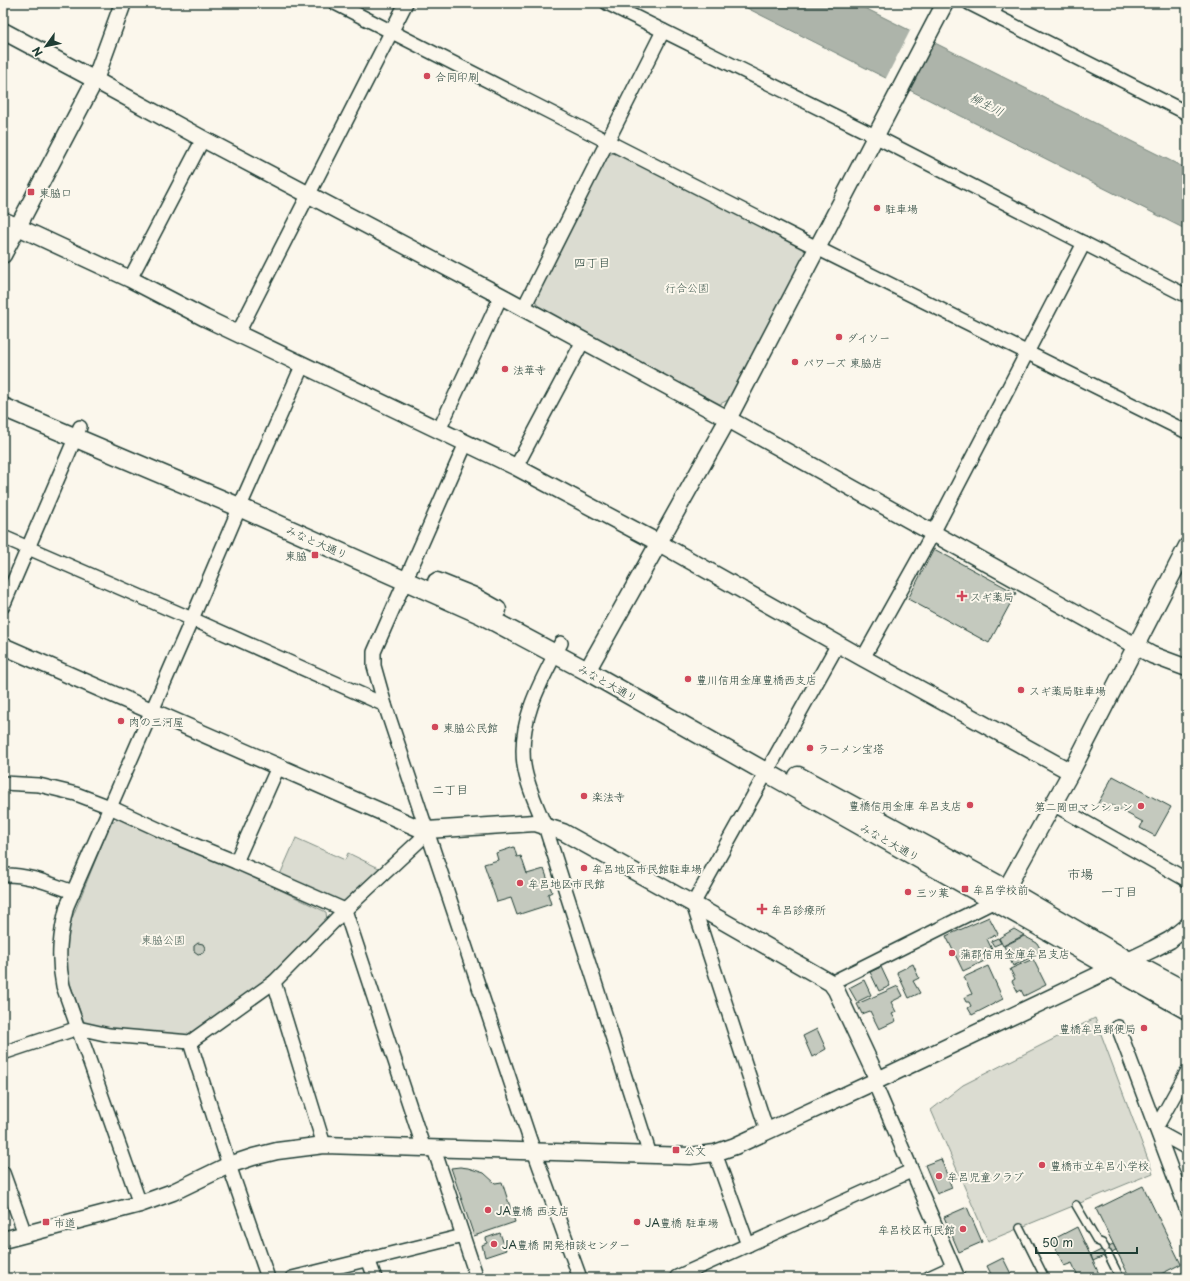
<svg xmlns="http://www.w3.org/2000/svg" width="1190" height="1281" font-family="'Playpen Sans','Klee One',sans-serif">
	<rect width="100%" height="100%" fill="#fbf7ec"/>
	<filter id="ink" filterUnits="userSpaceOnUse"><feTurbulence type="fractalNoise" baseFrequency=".025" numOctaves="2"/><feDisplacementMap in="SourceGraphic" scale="8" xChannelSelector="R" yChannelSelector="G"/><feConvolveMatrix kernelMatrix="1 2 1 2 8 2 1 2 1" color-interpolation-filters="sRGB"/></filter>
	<g filter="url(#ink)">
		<!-- green -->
		<g fill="#dbdcd1" stroke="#7d8c82">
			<path d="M616,152L804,246L808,254L730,399L720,404L633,359L538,307L535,299L606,156Z"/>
			<path d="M119,819L224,863L326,912L327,920L278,971L189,1036L108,1030L85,1025L69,981L65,948L68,928L111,822Z"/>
			<path d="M296,838L345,860L348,853L381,869L342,904L279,877Z"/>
			<path d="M1095,1018L1153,1173L988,1241L931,1110L963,1085Z"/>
		</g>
		<!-- water -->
		<path fill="#adb4aa" stroke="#74847b" d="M737,3H855L1187,169V230Z"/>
		<!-- pier -->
		<path fill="#fbf7ec" d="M911,29L933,40L907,91L885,80Z"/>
		<!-- building -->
		<g fill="#c4c9be" stroke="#1f3d34">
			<path d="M934,549L1016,593L989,643L908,599Z"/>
			<path d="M1113,776L1171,807L1155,836L1140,828L1143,822L1111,805L1108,810L1097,805Z"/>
			<path d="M514,847L517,857L521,856L527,874L544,869L552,892L548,894L551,904L517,915L511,898L497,902L484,864L498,860L496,853Z"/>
			<path d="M989,917L998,934L987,939L995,956L963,971L946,936Z"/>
			<path d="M1014,929L1024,935L1003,946L999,938Z"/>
			<path d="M1024,936L1037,943L1042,952L1013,966L1004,946Z"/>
			<path d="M998,938L1001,943L994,946L991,941Z"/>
			<path d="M198,943L203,944L205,948L203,953L198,954L194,951V946Z"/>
			<path d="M1033,959L1046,985L1024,996L1021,990L1018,992L1012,981L1015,979L1010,969Z"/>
			<path d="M913,964L919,978L913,981L920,993L909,998L897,972Z"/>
			<path d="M988,966L1003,999L972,1015L968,1008L971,1006L969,1002H966L964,998L972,994L964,977Z"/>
			<path d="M881,967L890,986L879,991L870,972Z"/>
			<path d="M864,980L871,995L857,1002L849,988Z"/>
			<path d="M898,986L903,996L891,1002L896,1012L892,1014L896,1021L879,1029L870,1011L862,1014L857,1004Z"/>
			<path d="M817,1029L826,1049L812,1057L803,1036Z"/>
			<path d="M941,1159L952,1188L937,1194L925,1165Z"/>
			<path d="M460,1167L468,1168L484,1173L495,1183L502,1182L515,1222L474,1236L451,1168Z"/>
			<path d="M1143,1186L1181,1264L1153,1278H1130L1096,1209Z"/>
			<path d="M967,1207L982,1242L959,1252L944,1217Z"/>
			<path d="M1077,1227L1101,1278H1079L1072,1263L1064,1266L1052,1240Z"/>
			<path d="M500,1233L506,1250L485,1257L482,1245L487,1243L486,1238Z"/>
			<path d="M1113,1244L1116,1250L1093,1261L1091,1255Z"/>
			<path d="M1003,1258L1013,1278H993L987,1266Z"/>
		</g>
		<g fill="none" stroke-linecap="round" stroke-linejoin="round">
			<!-- service casing -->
			<g stroke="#1f3d34" stroke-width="10">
				<g id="service">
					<path d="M1076,1205L1097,1241L1102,1243L1105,1248"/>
					<path d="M1020,1228L1045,1278"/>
					<path d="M1108,1254L1120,1278"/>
				</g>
			</g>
			<!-- minor casing -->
			<g stroke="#1f3d34" stroke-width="16">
				<g id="minor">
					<path d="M335,3L817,248L1187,432"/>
					<path d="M607,3L863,130L1187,296"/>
					<path d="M969,3L1187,113"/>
					<path d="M992,15L998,3"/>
					<path d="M130,279L203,139"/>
					<path d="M523,309L663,31"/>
					<path d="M238,333L406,3"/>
					<path d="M439,430L501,296"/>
					<path d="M466,443L374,652V666L385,705L530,1140L580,1278"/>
					<path d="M516,467L583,341"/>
					<path d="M3,537L192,619L385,705"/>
					<path d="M3,606L80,427"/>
					<path d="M561,643C541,681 518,720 524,765C527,786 537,806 545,826L650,1155"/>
					<path d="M863,658L933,533L1084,243"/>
					<path d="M3,783L39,785L76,794L110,807L175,837L236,862L345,910L424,1149"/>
					<path d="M1053,804L1187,880"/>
					<path d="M236,862L278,767"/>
					<path d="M3,875C28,874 50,884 73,892"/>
					<path d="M274,982L324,1145"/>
					<path d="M831,983L995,901"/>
					<path d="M1118,1027L1187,1211"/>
					<path d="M190,1042L229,1165L268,1278"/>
					<path d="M3,1053L78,1028L109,1035L190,1042L274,982L345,910L419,841L427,830"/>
					<path d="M874,1082L958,1278"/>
					<path d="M1156,1128L1187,1072"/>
					<path d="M767,1131L693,904L838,644"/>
					<path d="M1158,1132L1187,1148"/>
					<path d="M434,1149L477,1278"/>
					<path d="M715,1153L748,1245"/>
					<path d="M3,1173L25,1234"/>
					<path d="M140,1204L63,986C57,957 60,934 67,906L192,619L244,497L303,364"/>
					<path d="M368,1259L375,1278"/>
					<path d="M292,1278L463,1236"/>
					<path d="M677,1278V1277L911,1171"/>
					<path d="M929,1278L953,1267"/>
				</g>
			</g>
			<!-- tertiary casing -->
			<g stroke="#1f3d34" stroke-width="19">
				<g id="tertiary">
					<path d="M3,31L95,80L203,139L501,296L728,419L1152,655L1187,668"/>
					<path d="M3,220L130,279L205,318L516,467L659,543L863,658L1071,772"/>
					<path d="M3,255L95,80L123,3"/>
					<path d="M3,646L416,827L427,830L535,823L563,832L693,904L831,983L836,990L878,1080"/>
					<path d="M587,671L728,419L945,3"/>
					<path d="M1006,889L1071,772L1187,546"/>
					<path d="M3,1240L140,1204L173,1192L229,1165L253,1157L277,1151L324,1145L690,1156L715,1153L735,1146L878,1080L1153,949L1170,940L1187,926"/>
				</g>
			</g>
			<!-- secondary casing -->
			<g stroke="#1f3d34" stroke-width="21">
				<g id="secondary">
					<path d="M3,407L239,507L482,615L587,671L1187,1010"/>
					<path d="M437,582L472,596L497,610"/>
					<path d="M798,776L1006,889L1129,961L1187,992"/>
				</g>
			</g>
			<!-- service -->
			<use href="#service" stroke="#fbf7ec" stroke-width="7"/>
			<!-- minor -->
			<use href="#minor" stroke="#fbf7ec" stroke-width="13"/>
			<!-- tertiary -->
			<use href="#tertiary" stroke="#fbf7ec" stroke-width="16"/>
			<!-- secondary -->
			<use href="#secondary" stroke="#fbf7ec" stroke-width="18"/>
		</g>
	</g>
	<!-- markers -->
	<g fill="#d1495b" stroke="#fbf7ec" stroke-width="1.5">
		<circle cx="427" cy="76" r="4"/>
		<rect x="27" y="188" width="8" height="8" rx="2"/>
		<circle cx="877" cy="208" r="4"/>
		<circle cx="839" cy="337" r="4"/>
		<circle cx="795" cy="362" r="4"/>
		<circle cx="505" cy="369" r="4"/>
		<rect x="311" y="551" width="8" height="8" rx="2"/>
		<path d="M960 590h4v4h4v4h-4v4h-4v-4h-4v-4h4z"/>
		<circle cx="688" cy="679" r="4"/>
		<circle cx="1021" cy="690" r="4"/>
		<circle cx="121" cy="721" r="4"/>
		<circle cx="435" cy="727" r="4"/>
		<circle cx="810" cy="748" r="4"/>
		<circle cx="584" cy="796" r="4"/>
		<circle cx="970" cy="805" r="4"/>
		<circle cx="1141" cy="806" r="4"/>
		<circle cx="584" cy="868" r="4"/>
		<circle cx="520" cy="883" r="4"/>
		<rect x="961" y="885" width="8" height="8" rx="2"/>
		<circle cx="908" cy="892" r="4"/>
		<path d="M760 903h4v4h4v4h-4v4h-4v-4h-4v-4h4z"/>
		<circle cx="952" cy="953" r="4"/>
		<circle cx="1144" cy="1028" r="4"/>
		<rect x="672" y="1146" width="8" height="8" rx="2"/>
		<circle cx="1042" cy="1165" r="4"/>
		<circle cx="939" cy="1176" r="4"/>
		<circle cx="488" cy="1210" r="4"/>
		<rect x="42" y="1218" width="8" height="8" rx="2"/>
		<circle cx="637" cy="1222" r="4"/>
		<circle cx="963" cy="1229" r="4"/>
		<circle cx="494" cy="1244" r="4"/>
	</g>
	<g text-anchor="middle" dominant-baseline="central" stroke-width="4" stroke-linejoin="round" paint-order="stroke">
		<!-- poi labels -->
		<g font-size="11" fill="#1f3d34" stroke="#fbf7ec" text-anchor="start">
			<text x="435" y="76">合同印刷</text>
			<text x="39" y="192">東脇口</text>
			<text x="885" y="208">駐車場</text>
			<text x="847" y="337">ダイソー</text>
			<text x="803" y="362">パワーズ 東脇店</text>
			<text x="513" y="369">法華寺</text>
			<text x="307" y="555" text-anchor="end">東脇</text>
			<text x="970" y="596">スギ薬局</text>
			<text x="696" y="679">豊川信用金庫豊橋西支店</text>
			<text x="1029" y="690">スギ薬局駐車場</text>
			<text x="129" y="721">肉の三河屋</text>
			<text x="443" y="727">東脇公民館</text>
			<text x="818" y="748">ラーメン宝塔</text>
			<text x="592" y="796">楽法寺</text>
			<text x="962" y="805" text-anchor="end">豊橋信用金庫 牟呂支店</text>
			<text x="1133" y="806" text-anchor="end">第二岡田マンション</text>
			<text x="592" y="868">牟呂地区市民館駐車場</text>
			<text x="528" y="883">牟呂地区市民館</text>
			<text x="973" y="889">牟呂学校前</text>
			<text x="916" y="892">三ツ葉</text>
			<text x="771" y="909">牟呂診療所</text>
			<text x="960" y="953">蒲郡信用金庫牟呂支店</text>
			<text x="1136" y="1028" text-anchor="end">豊橋牟呂郵便局</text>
			<text x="684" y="1150">公文</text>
			<text x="1050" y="1165">豊橋市立牟呂小学校</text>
			<text x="947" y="1176">牟呂児童クラブ</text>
			<text x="496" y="1210">JA豊橋 西支店</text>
			<text x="54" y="1222">市道</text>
			<text x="645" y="1222">JA豊橋 駐車場</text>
			<text x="955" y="1229" text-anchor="end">牟呂校区市民館</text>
			<text x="502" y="1244">JA豊橋 開発相談センター</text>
		</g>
		<!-- park labels -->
		<g font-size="11" fill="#455d53" stroke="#fbf7ec">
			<text x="687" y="287">行合公園</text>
			<text x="163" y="939">東脇公園</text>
		</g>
		<!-- street labels -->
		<g font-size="11" fill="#1f3d34" stroke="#fbf7ec">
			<text transform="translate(317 542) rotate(24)">みなと大通り</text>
			<text transform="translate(608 683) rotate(29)">みなと大通り</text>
			<text transform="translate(890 842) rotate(29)">みなと大通り</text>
		</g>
		<!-- water labels -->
		<g font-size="12" font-style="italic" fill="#425b52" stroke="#fbf7ec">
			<text transform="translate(987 104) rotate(27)">柳生川</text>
		</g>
		<!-- neighbourhood labels -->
		<g font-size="12" fill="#1f3d34" stroke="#fbf7ec">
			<text x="592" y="262">四丁目</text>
			<text x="450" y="789">二丁目</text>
			<text x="1119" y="891">一丁目</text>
		</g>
		<!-- quarter labels -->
		<g font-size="13" fill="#1f3d34" stroke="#fbf7ec">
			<text x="1080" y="873">市場</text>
		</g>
	</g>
	<!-- margin -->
	<rect width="1190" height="1281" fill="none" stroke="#fbf7ec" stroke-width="16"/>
	<rect x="8" y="8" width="1174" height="1265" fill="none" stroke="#1f3d34" stroke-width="1.5" filter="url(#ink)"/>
	<!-- north arrow -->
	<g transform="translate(46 46) rotate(237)" stroke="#fbf7ec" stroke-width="3" paint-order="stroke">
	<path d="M0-3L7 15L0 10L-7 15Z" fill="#1f3d34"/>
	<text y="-6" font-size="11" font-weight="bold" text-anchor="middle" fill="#1f3d34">N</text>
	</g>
	<!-- scale -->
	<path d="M1036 1247v6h101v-6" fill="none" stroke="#1f3d34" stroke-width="2"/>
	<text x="1042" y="1247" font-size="12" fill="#1f3d34" stroke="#fbf7ec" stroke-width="3" paint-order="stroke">50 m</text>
</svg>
